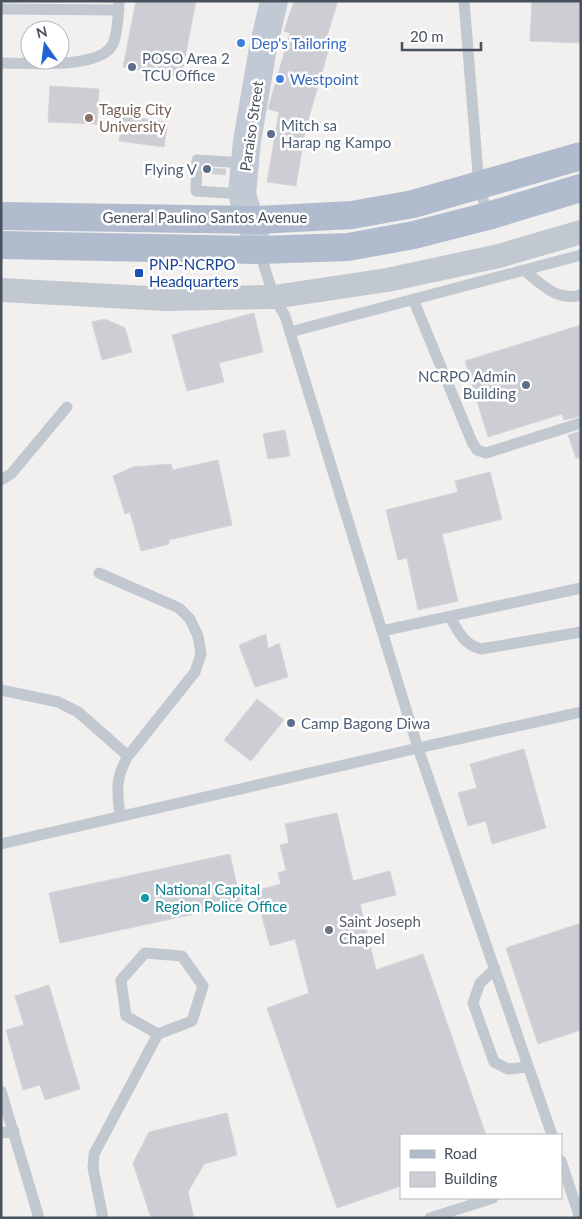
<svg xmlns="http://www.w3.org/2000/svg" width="582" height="1219" font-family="Lato,sans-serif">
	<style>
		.building { fill: #ccced4; stroke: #d4d5da }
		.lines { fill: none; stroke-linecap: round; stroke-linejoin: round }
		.lane { stroke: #c1c8d0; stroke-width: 11 }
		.street { stroke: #c1c8d0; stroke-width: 24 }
		.secondary { stroke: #c1c9d5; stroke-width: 28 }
		.primary { stroke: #b0bccd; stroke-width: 28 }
		.shop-dot { fill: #3f7fe0; stroke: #fff; stroke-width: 2 }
		.service-dot { fill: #5c6f8a; stroke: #fff; stroke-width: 2 }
		.education-dot { fill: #8d6e63; stroke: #fff; stroke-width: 2 }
		.transit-dot { fill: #1a4fb4; stroke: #fff; stroke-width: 2 }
		.culture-dot { fill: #0f9aa8; stroke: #fff; stroke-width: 2 }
		.worship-dot { fill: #6b7280; stroke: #fff; stroke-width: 2 }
		.labels { text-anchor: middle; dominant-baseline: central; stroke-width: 5; stroke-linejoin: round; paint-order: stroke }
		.shop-label { font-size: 15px; fill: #366cbe; stroke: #fff; text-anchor: start }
		.service-label { font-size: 15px; fill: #4e5e75; stroke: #fff; text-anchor: start }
		.education-label { font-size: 15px; fill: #785e54; stroke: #fff; text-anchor: start }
		.street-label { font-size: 15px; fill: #48515c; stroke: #fff }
		.transit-label { font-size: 15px; fill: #164399; stroke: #fff; text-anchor: start }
		.culture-label { font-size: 15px; fill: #0d838f; stroke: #fff; text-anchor: start }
		.worship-label { font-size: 15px; fill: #5b616d; stroke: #fff; text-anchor: start }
	</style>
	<rect width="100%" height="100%" fill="#f2efef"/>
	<path class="building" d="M 136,1 L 196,1 L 181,78 L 123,67 Z
		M 294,1 L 338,1 L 326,39 L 331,41 L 305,131 L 296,186 L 267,182 L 279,112 L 268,109 L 290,33 L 284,31 Z
		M 532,1 L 581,1 L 581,43 L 530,41 Z
		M 50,86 L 99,89 L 97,124 L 48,122 Z
		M 123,116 L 168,122 L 164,147 L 119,141 Z
		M 204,168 L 226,169 L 225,175 L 204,173 Z
		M 254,313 L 263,352 L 219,363 L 224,382 L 187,391 L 172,335 Z
		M 105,319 L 125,328 L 132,352 L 102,360 L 92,322 Z
		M 581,325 L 581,416 L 564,420 L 562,414 L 488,437 L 465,361 Z
		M 285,430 L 290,456 L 268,459 L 263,434 Z
		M 581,431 L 581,458 L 576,458 L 568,435 Z
		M 218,460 L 232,525 L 169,540 L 169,544 L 141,551 L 130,512 L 125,514 L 113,476 L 133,467 L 171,464 L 173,470 Z
		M 490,472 L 502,519 L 442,534 L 458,601 L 418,610 L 407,558 L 398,560 L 386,510 L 458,492 L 455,481 Z
		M 266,634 L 268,649 L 279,643 L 288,677 L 255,687 L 239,645 Z
		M 257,699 L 284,720 L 251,761 L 224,740 Z
		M 524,749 L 546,828 L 492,844 L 486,821 L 468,826 L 458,793 L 477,788 L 470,764 Z
		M 337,813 L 353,881 L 390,871 L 396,895 L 360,904 L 376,970 L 423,954 L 486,1135 L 401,1135 L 401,1186 L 337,1208 L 267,1008 L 309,993 L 295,939 L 270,946 L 255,891 L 281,884 L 278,873 L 286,870 L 280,845 L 289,843 L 285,824 Z
		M 230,854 L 241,904 L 60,943 L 49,893 Z
		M 581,923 L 581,1030 L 538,1044 L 506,948 Z
		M 49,985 L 80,1089 L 45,1100 L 40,1085 L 23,1090 L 6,1030 L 24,1025 L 15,996 Z
		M 227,1113 L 237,1155 L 204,1164 L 188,1192 L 194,1218 L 151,1218 L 133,1163 L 149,1132 Z"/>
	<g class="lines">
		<path class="lane" d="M 464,1 L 479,186 L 488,216
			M 1,9 L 119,10
			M 1,63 C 27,63 100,70 113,44 C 117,34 119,12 119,1
			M 242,194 L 196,191 L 197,160 L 245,163
			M 259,250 L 274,297 L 285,316 L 418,748 L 552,1135
			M 524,270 C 541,284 557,302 581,295
			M 413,299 L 472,442 L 477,450 L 486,453 L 581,423
			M 290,332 L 581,255
			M 1,480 L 11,474 L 67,407
			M 99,573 L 179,608 L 190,619 L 198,636 L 201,654 L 195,672 L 128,756 C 115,779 117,790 120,816
			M 450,617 C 459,632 463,644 481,649 L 581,632
			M 382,631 L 581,588
			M 1,690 L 58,702 L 78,712 L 128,756
			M 1,844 L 418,748 L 581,712
			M 495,969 L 480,983 L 473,1003 L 494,1062 L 508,1069 L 528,1067
			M 1,1091 L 39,1218
			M 1,1133 L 14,1131
			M 561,1161 L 580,1218
			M 103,1218 L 93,1168 L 94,1154 L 158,1034 L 192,1021 L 203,986 L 182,956 L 145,953 L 121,980 L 126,1016 L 158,1034
			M 430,1218 L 493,1198"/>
		<path class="street" d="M 1,290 L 166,299 L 274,297 L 387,280 L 499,256 L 581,232"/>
		<path class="secondary" d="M 259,250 L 242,194 L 247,141 L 263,48 L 274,1"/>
		<path class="primary" d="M 1,216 L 258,220 L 352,215 L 413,204 L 581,156
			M 1,245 L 259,250 L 348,247 L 414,235 L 488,216 L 581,188"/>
	</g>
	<g class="shop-dot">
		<circle cx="241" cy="43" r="5"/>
		<circle cx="280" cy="79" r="5"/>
	</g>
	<g class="service-dot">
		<circle cx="132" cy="67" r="5"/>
		<circle cx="271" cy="134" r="5"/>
		<circle cx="207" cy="169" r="5"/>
		<circle cx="526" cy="385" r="5"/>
		<circle cx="291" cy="723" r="5"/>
	</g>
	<circle class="education-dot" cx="89" cy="118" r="5"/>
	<rect class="transit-dot" x="134" y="268" width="10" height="10" rx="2.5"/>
	<circle class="culture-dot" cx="145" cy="898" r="5"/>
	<circle class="worship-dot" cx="329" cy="930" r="5"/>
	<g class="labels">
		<g class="shop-label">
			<text x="251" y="43">Dep's Tailoring</text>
			<text x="290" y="79">Westpoint</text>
		</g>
		<g class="service-label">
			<text x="142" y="58">POSO Area 2<tspan x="142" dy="17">TCU Office</tspan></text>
			<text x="281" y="125">Mitch sa<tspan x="281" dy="17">Harap ng Kampo</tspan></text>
			<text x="197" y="169" text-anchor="end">Flying V</text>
			<text x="516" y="376" text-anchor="end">NCRPO Admin<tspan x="516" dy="17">Building</tspan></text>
			<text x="301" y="723">Camp Bagong Diwa</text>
		</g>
		<g class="education-label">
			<text x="99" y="109">Taguig City<tspan x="99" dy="17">University</tspan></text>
		</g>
		<g class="street-label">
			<text transform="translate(251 126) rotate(-82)">Paraiso Street</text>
			<text x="205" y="217">General Paulino Santos Avenue</text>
		</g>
		<g class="transit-label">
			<text x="149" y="264">PNP-NCRPO<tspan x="149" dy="17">Headquarters</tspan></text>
		</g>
		<g class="culture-label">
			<text x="155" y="889">National Capital<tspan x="155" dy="17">Region Police Office</tspan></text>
		</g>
		<g class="worship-label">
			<text x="339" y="921">Saint Joseph<tspan x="339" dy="17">Chapel</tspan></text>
		</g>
	</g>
	<rect width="582" height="1219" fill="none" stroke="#48515c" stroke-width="5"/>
	<rect x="400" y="1134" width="162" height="65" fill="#ffffff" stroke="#b6b9be"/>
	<rect x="410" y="1150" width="25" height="8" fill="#b0bccd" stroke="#b6b9be"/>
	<text x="444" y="1159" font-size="15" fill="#48515c">Road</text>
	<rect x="410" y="1172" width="25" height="15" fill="#ccced4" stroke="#b6b9be"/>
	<text x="444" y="1184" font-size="15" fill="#48515c">Building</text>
	<g transform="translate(45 45) rotate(346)"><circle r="24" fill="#ffffff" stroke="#b6b9be"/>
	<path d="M0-4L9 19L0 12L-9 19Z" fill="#2263d8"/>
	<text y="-8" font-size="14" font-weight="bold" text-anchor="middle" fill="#48515c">N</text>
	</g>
	<path d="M402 42v8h79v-8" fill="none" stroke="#48515c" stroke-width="2.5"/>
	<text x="410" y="42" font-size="15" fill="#48515c" stroke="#ffffff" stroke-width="4" paint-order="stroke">20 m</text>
</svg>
